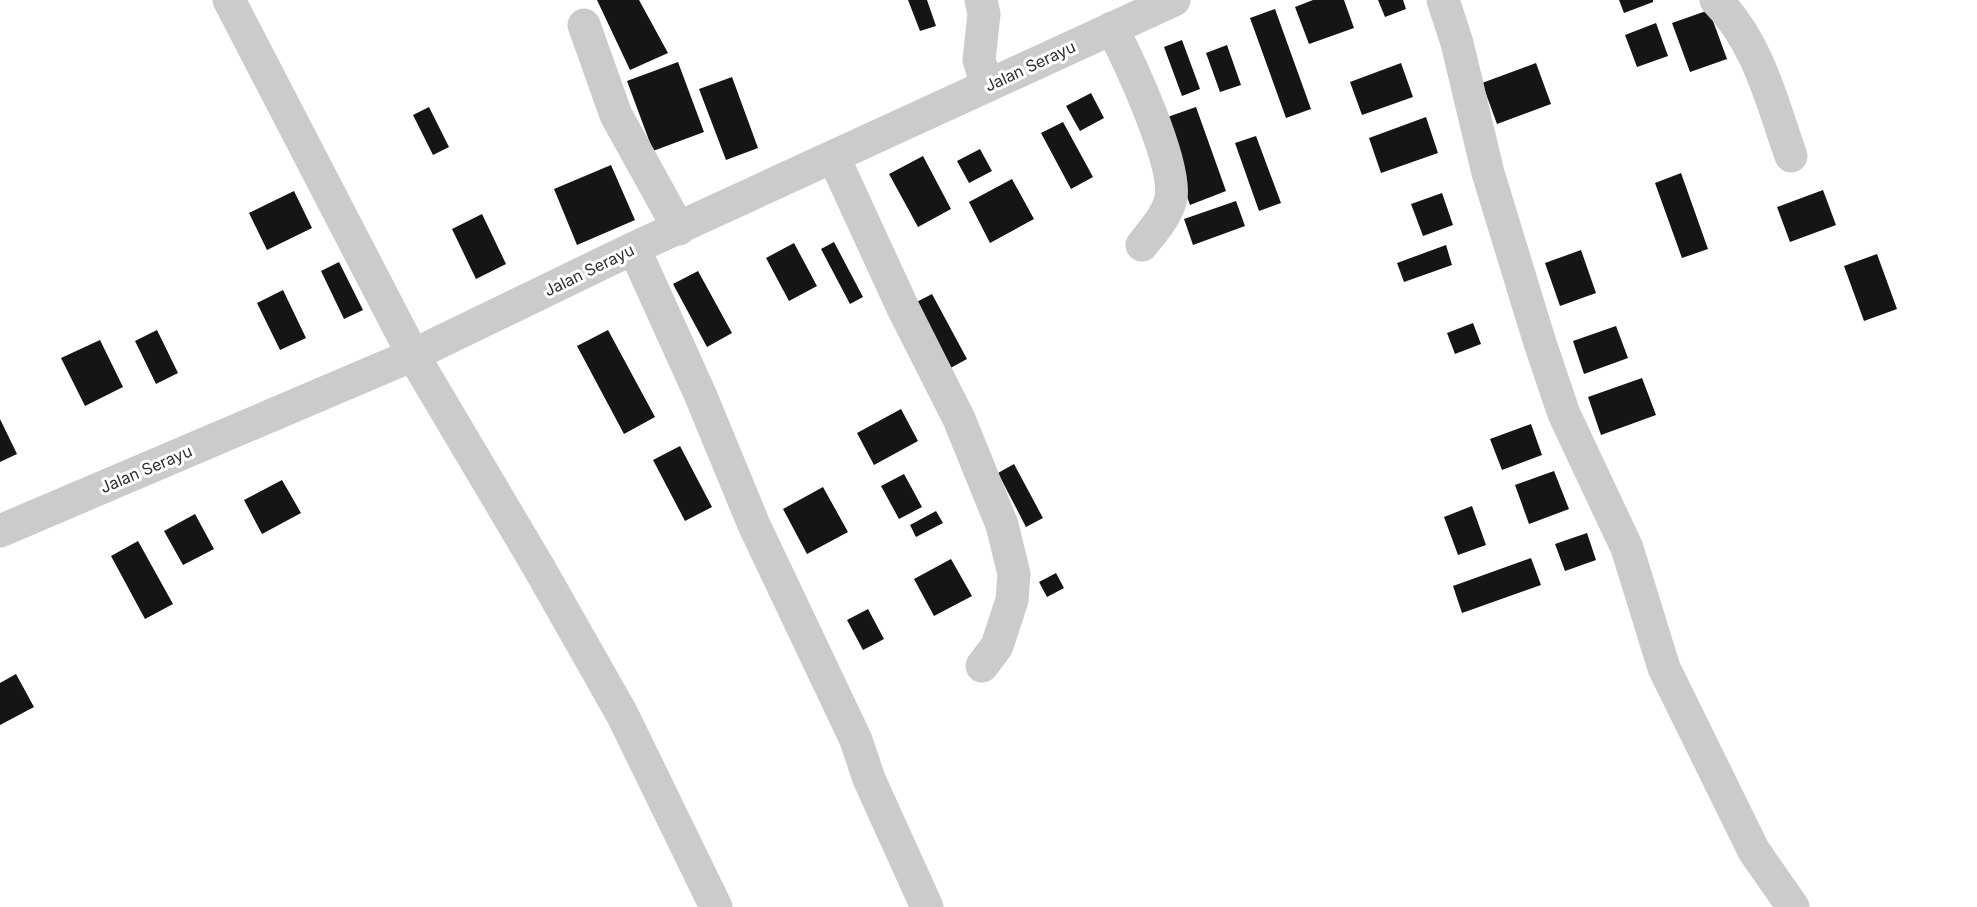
<svg xmlns="http://www.w3.org/2000/svg" width="1977" height="907" font-family="Inter,sans-serif">
	<style>
		.building { fill: #151515 }
		.lines { fill: none; stroke-linecap: round; stroke-linejoin: round }
		.minor { stroke: #cbcbcb; stroke-width: 33 }
		.labels { text-anchor: middle; dominant-baseline: central; stroke-width: 6; stroke-linejoin: round; paint-order: stroke }
		.street-label { font-size: 16px; fill: #2e2e2e; stroke: #fff }
	</style>
	<rect width="100%" height="100%" fill="#fff"/>
	<path class="building" d="M 597,0 L 639,0 L 668,53 L 630,70 Z
		M 908,0 L 927,0 L 936,26 L 920,31 Z
		M 1313,0 L 1344,0 L 1354,28 L 1309,44 L 1295,7 Z
		M 1378,0 L 1403,0 L 1406,9 L 1385,17 Z
		M 1619,0 L 1653,0 L 1653,2 L 1624,13 Z
		M 1275,9 L 1311,109 L 1286,118 L 1250,18 Z
		M 1709,10 L 1727,59 L 1690,72 L 1672,23 Z
		M 1656,23 L 1668,56 L 1637,67 L 1625,35 Z
		M 1182,40 L 1200,89 L 1182,96 L 1164,47 Z
		M 1227,45 L 1241,85 L 1220,92 L 1206,53 Z
		M 678,62 L 704,132 L 653,151 L 627,81 Z
		M 1401,63 L 1413,97 L 1362,115 L 1350,82 Z
		M 1536,63 L 1551,104 L 1497,124 L 1482,83 Z
		M 732,77 L 758,148 L 726,160 L 699,89 Z
		M 1091,93 L 1104,118 L 1080,131 L 1066,106 Z
		M 429,107 L 449,147 L 433,155 L 413,115 Z
		M 1196,107 L 1226,191 L 1190,205 L 1159,120 Z
		M 1426,117 L 1438,153 L 1381,173 L 1369,138 Z
		M 1063,122 L 1093,177 L 1071,189 L 1041,133 Z
		M 1256,136 L 1281,203 L 1259,211 L 1235,143 Z
		M 980,149 L 992,171 L 969,183 L 957,161 Z
		M 923,156 L 951,209 L 918,227 L 889,174 Z
		M 611,165 L 635,220 L 577,245 L 554,189 Z
		M 1681,173 L 1708,249 L 1682,258 L 1655,183 Z
		M 1012,179 L 1034,219 L 990,243 L 969,202 Z
		M 1823,190 L 1836,225 L 1790,242 L 1777,207 Z
		M 294,191 L 312,228 L 267,250 L 249,213 Z
		M 1442,193 L 1453,225 L 1423,236 L 1411,204 Z
		M 1236,201 L 1245,226 L 1193,245 L 1184,219 Z
		M 482,214 L 506,264 L 476,279 L 452,229 Z
		M 834,242 L 863,297 L 850,304 L 821,249 Z
		M 794,243 L 817,286 L 789,301 L 766,258 Z
		M 1446,245 L 1452,265 L 1404,282 L 1397,263 Z
		M 1581,250 L 1596,293 L 1560,306 L 1545,263 Z
		M 1877,254 L 1897,309 L 1864,321 L 1844,266 Z
		M 339,262 L 363,310 L 344,319 L 321,271 Z
		M 698,271 L 732,333 L 707,347 L 673,284 Z
		M 283,290 L 306,338 L 280,350 L 257,303 Z
		M 932,294 L 967,359 L 945,371 L 909,306 Z
		M 1473,323 L 1481,344 L 1455,354 L 1447,333 Z
		M 1616,326 L 1628,358 L 1584,374 L 1573,341 Z
		M 157,330 L 178,373 L 156,384 L 135,341 Z
		M 608,330 L 655,417 L 624,434 L 577,346 Z
		M 100,340 L 123,387 L 85,406 L 61,358 Z
		M 1642,378 L 1656,415 L 1601,435 L 1588,397 Z
		M 901,409 L 918,441 L 874,465 L 857,433 Z
		M 0,419 L 17,454 L 0,462 Z
		M 1531,424 L 1542,455 L 1502,470 L 1490,439 Z
		M 680,446 L 712,507 L 685,521 L 653,460 Z
		M 1014,464 L 1043,518 L 1026,527 L 998,473 Z
		M 1554,471 L 1569,509 L 1529,524 L 1515,485 Z
		M 904,474 L 922,507 L 899,519 L 881,486 Z
		M 282,480 L 301,513 L 262,534 L 244,500 Z
		M 823,487 L 848,532 L 807,554 L 783,509 Z
		M 1472,506 L 1486,545 L 1458,555 L 1444,517 Z
		M 936,511 L 943,523 L 916,537 L 910,525 Z
		M 195,514 L 214,549 L 183,565 L 164,531 Z
		M 1587,533 L 1596,560 L 1565,571 L 1555,544 Z
		M 138,541 L 173,604 L 145,619 L 111,556 Z
		M 1531,558 L 1541,585 L 1462,613 L 1453,586 Z
		M 951,559 L 972,596 L 934,616 L 914,579 Z
		M 1056,573 L 1064,588 L 1047,597 L 1039,582 Z
		M 868,609 L 884,639 L 863,650 L 847,620 Z
		M 16,674 L 34,707 L 0,725 L 0,683 Z"/>
	<g class="lines">
		<path class="minor" d="M 229,0 L 413,355 L 538,566 L 622,714 L 716,907
			M 981,0 L 984,14 L 979,60 L 987,86
			M 1443,0 L 1457,43 L 1488,173 L 1540,343 L 1564,414 L 1627,548 L 1664,668 L 1754,851 L 1793,907
			M 1716,0 C 1758,42 1772,102 1791,156
			M 584,25 L 616,115 L 679,229
			M 1112,28 C 1129,61 1177,163 1171,198 C 1167,216 1153,231 1142,245
			M 834,158 L 903,308 L 959,419 L 1002,525 L 1014,574 L 1012,600 L 997,646 L 982,666
			M 634,248 L 700,394 L 754,525 L 856,740 L 869,779 L 927,907
			M 0,531 L 413,355 L 634,248 L 1174,0"/>
	</g>
	<g class="labels">
		<g class="street-label">
			<text transform="translate(1030 66) rotate(-25)">Jalan Serayu</text>
			<text transform="translate(589 270) rotate(-26)">Jalan Serayu</text>
			<text transform="translate(146 469) rotate(-23)">Jalan Serayu</text>
		</g>
	</g>
</svg>
